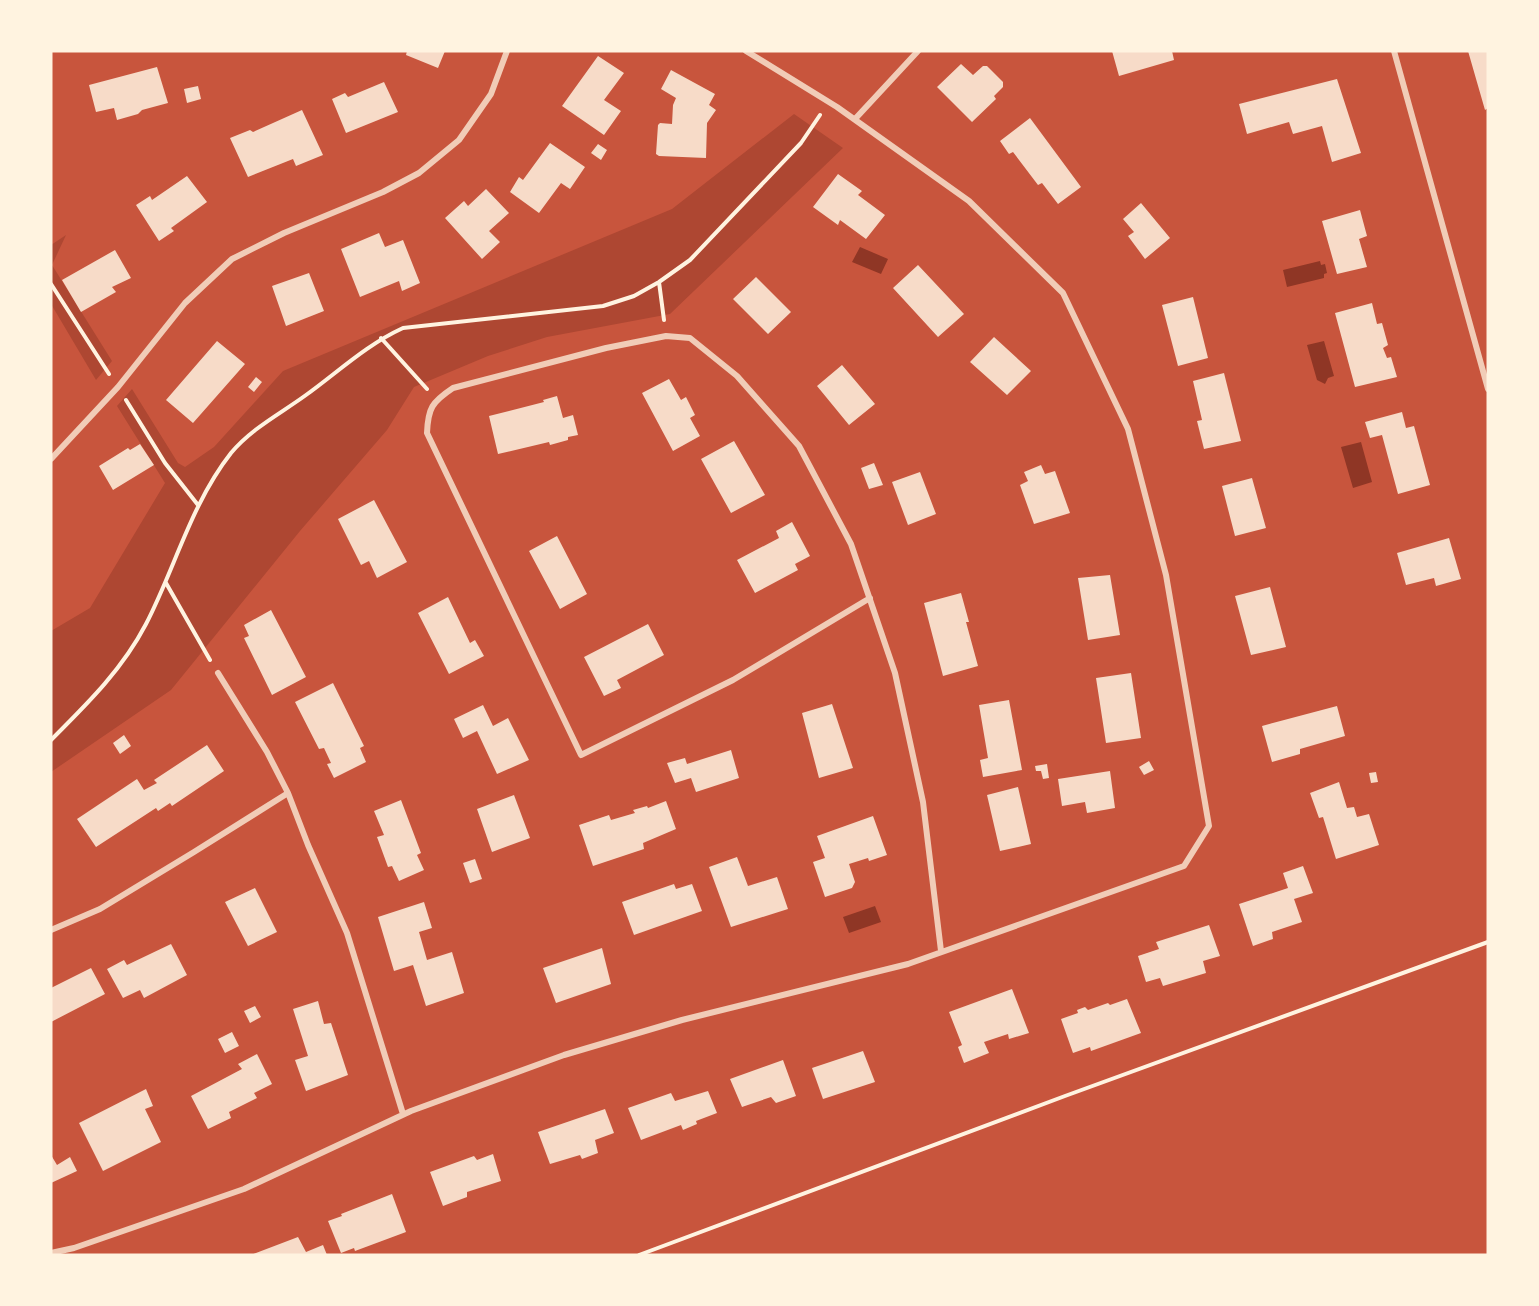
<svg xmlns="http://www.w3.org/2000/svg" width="1539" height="1306" font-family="'Nunito Sans',sans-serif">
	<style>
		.green { fill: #ae4732 }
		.water { fill: #8f3625 }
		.building { fill: #f7dbc8 }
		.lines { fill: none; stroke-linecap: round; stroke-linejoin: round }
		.path { stroke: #fff3e0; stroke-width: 4 }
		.minor { stroke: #f1ccb7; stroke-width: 6 }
	</style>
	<rect width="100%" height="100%" fill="#c8553d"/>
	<path class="green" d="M 794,114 L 843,148 L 670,314 L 547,337 L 488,356 L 414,387 L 387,430 L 300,531 L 171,690 L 51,772 L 51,631 L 90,608 L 165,483 L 117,406 L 132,389 L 178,463 L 185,467 L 214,447 L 283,371 L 672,209 Z
		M 66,235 L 52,265 L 112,361 L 96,380 L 51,304 L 51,245 Z"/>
	<path class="water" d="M 860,247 L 888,259 L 881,274 L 852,262 Z
		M 1320,261 L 1321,265 L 1325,264 L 1327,273 L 1324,274 L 1324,278 L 1287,287 L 1283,270 Z
		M 1324,341 L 1334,376 L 1328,378 L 1325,384 L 1317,380 L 1307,345 Z
		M 1361,442 L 1372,482 L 1353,488 L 1341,447 Z
		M 875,906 L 881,922 L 849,933 L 843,917 Z"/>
	<path class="building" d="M 407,51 L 445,51 L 438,68 L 406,55 Z
		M 1112,51 L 1172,51 L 1174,60 L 1119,76 Z
		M 1468,51 L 1488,51 L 1488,108 L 1485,110 Z
		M 598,56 L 624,73 L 604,100 L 621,111 L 604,135 L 562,106 Z
		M 961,64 L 973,75 L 983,66 L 987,66 L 1003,82 L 1003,87 L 994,96 L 996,99 L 972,122 L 937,87 Z
		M 157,67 L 168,103 L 142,110 L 138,114 L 117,120 L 114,108 L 96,112 L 89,85 Z
		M 671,70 L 715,94 L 709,105 L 716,110 L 707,123 L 706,158 L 659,156 L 656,154 L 658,125 L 660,123 L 672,124 L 673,105 L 676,98 L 661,89 Z
		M 1337,79 L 1361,153 L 1332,162 L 1322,126 L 1293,134 L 1289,122 L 1247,134 L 1239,104 Z
		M 384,82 L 398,112 L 346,133 L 332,99 L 345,93 L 348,97 Z
		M 198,86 L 201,99 L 187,103 L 184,89 Z
		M 302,110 L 323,155 L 296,166 L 293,159 L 248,177 L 230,138 L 250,130 L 253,132 Z
		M 1030,118 L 1081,187 L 1058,204 L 1042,183 L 1038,185 L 1013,152 L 1009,154 L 1000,141 Z
		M 550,143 L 585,167 L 570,189 L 561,183 L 539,213 L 510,192 L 519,177 L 523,180 Z
		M 598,144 L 607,150 L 601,160 L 591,153 Z
		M 838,174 L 862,191 L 858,195 L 885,215 L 866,239 L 840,220 L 838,225 L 813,207 Z
		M 187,176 L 207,202 L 171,228 L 174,231 L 159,241 L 136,205 L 150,196 L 152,200 Z
		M 486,189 L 509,213 L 489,231 L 500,242 L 482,259 L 445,218 L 464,201 L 468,206 Z
		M 1141,203 L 1170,238 L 1145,259 L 1128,236 L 1134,232 L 1123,219 Z
		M 1360,210 L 1367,236 L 1359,239 L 1367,267 L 1337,274 L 1322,221 Z
		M 379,233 L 385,247 L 403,240 L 420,283 L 402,291 L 399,281 L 360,297 L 341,249 Z
		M 115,250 L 131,278 L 112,287 L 116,292 L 81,312 L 62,280 Z
		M 918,265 L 964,314 L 938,337 L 893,288 Z
		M 309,273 L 324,311 L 286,326 L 272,286 Z
		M 756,277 L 791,312 L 768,334 L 733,299 Z
		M 1193,297 L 1208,358 L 1178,366 L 1162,305 Z
		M 1372,303 L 1377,324 L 1382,323 L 1388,345 L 1383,348 L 1387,358 L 1391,357 L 1397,377 L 1355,387 L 1335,313 Z
		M 994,337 L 1031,371 L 1007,395 L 970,362 Z
		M 217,341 L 245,364 L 193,423 L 166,400 Z
		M 842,365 L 875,404 L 849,425 L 817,386 Z
		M 1224,373 L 1241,441 L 1204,449 L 1197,421 L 1202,420 L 1193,381 Z
		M 256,377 L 262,382 L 254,392 L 248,387 Z
		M 669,379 L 681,400 L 686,397 L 695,415 L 690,418 L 700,436 L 673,451 L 642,393 Z
		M 557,396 L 563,418 L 573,415 L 578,435 L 568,437 L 568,440 L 550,445 L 549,442 L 498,454 L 489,416 L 544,402 L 543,400 Z
		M 1402,412 L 1406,428 L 1414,426 L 1430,485 L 1398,494 L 1382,435 L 1370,438 L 1365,422 Z
		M 734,441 L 765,495 L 731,513 L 701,459 Z
		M 140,444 L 154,465 L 113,490 L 99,466 L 128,448 L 130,450 Z
		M 874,463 L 883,485 L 869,489 L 861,468 Z
		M 1041,465 L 1045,474 L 1055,471 L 1070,513 L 1034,524 L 1020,485 L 1028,481 L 1024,472 Z
		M 920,472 L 936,514 L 908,525 L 892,482 Z
		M 1252,478 L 1266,528 L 1235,536 L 1222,486 Z
		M 374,500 L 407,562 L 377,578 L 369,561 L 361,565 L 338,519 Z
		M 792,522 L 810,556 L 795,564 L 798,570 L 755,593 L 737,560 L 779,538 L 776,531 Z
		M 557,536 L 587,594 L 560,609 L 529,551 Z
		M 1449,538 L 1461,579 L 1436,586 L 1434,578 L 1406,585 L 1397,553 Z
		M 1110,575 L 1120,635 L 1088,640 L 1078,578 Z
		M 1270,587 L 1286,647 L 1251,655 L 1235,596 Z
		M 961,593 L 969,622 L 966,622 L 978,666 L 943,676 L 924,603 Z
		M 448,597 L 470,643 L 475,640 L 484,656 L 449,674 L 418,613 Z
		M 271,610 L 306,677 L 272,695 L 244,638 L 249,636 L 244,625 Z
		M 648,624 L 664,655 L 617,680 L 621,688 L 604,696 L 584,657 Z
		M 1131,673 L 1141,738 L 1106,743 L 1096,678 Z
		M 333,683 L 364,746 L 360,748 L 366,762 L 334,778 L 327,764 L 331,763 L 324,748 L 319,749 L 295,702 Z
		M 1009,700 L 1022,770 L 983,777 L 980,760 L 988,758 L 979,705 Z
		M 832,704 L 853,768 L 819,778 L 802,713 Z
		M 483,705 L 493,726 L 508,718 L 529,760 L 497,774 L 477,731 L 463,738 L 454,719 Z
		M 1337,706 L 1345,736 L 1300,749 L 1300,754 L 1272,762 L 1262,726 Z
		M 124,735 L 131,746 L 120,754 L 113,743 Z
		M 207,745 L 224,771 L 172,806 L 170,803 L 158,811 L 156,808 L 96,847 L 77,819 L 137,779 L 144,790 L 157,783 L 154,780 Z
		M 731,750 L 739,778 L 696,792 L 691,778 L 675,783 L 667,763 L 685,758 L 687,764 Z
		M 1149,761 L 1154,770 L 1144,775 L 1139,767 Z
		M 1047,764 L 1049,778 L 1043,779 L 1041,771 L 1036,771 L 1035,766 Z
		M 1110,771 L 1115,808 L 1087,813 L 1085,802 L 1062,806 L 1058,779 Z
		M 1376,772 L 1378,782 L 1371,783 L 1369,773 Z
		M 1339,782 L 1347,808 L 1354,807 L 1357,817 L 1369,814 L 1379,845 L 1336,859 L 1323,817 L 1319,818 L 1310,793 Z
		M 1018,787 L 1031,844 L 1000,851 L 987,795 Z
		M 514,795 L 530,838 L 492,852 L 477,809 Z
		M 401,800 L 421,853 L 417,855 L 424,870 L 399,881 L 392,866 L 388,867 L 377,837 L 384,835 L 374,811 Z
		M 666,801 L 676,829 L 643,843 L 644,849 L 593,866 L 579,825 L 609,815 L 611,820 L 635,813 L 633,810 L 647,806 L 648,808 Z
		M 873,816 L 887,855 L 869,861 L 868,858 L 849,864 L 855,882 L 852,888 L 825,897 L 813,862 L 825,858 L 817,836 Z
		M 737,857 L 748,886 L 777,877 L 788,909 L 731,927 L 709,867 Z
		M 475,859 L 482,879 L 470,883 L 463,863 Z
		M 1303,866 L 1313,893 L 1294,899 L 1302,922 L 1272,932 L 1273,939 L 1253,946 L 1239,904 L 1288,888 L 1283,873 Z
		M 674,884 L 676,889 L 692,884 L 702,911 L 634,935 L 622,902 Z
		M 255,888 L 277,932 L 248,946 L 225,902 Z
		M 424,902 L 432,928 L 419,932 L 427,960 L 452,952 L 464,993 L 426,1006 L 413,965 L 394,971 L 378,917 Z
		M 1209,925 L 1220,956 L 1203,961 L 1206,973 L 1163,986 L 1160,978 L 1146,982 L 1138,956 L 1159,949 L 1156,942 Z
		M 171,944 L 187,975 L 144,998 L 140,990 L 123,998 L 107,969 L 124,960 L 127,965 Z
		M 602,948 L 611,984 L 556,1003 L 543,968 Z
		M 91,968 L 105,994 L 51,1022 L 51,988 Z
		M 1012,989 L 1029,1033 L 1009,1039 L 1008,1034 L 984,1042 L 989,1053 L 964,1063 L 958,1047 L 962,1045 L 949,1012 Z
		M 1127,999 L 1141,1033 L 1091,1051 L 1090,1047 L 1073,1053 L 1061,1019 L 1078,1013 L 1077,1010 L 1085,1007 L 1088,1010 L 1108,1003 L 1110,1005 Z
		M 318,1001 L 324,1024 L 331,1023 L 348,1075 L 306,1091 L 295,1060 L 308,1056 L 293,1009 Z
		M 255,1006 L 261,1017 L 250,1023 L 244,1011 Z
		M 232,1032 L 239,1046 L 225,1053 L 218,1039 Z
		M 863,1051 L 875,1082 L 823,1099 L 812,1068 Z
		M 257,1054 L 272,1084 L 254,1093 L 257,1098 L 229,1112 L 231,1118 L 208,1129 L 191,1096 L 242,1069 L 238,1064 Z
		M 783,1060 L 796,1096 L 776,1103 L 771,1097 L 742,1107 L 730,1079 Z
		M 146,1089 L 153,1106 L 145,1109 L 161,1142 L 103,1171 L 79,1123 Z
		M 708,1091 L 717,1113 L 696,1121 L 697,1124 L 683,1130 L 681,1125 L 641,1140 L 628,1108 L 671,1093 L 675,1101 Z
		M 605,1109 L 614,1133 L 595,1140 L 598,1153 L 582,1159 L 580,1155 L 550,1164 L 538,1132 Z
		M 493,1154 L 501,1181 L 467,1192 L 467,1197 L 443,1206 L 430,1172 L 474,1156 L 477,1160 Z
		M 51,1155 L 57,1165 L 70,1157 L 77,1171 L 51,1183 Z
		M 392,1194 L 406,1232 L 355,1251 L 354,1248 L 341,1253 L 328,1221 L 342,1216 L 341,1214 Z
		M 298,1237 L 306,1252 L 323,1245 L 327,1255 L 251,1255 Z"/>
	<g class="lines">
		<path class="path" d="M 659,282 L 664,320
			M 51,284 L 109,374
			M 381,338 L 427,389
			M 126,400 L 165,463 L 198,505
			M 166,583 L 210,660
			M 51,740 C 87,704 122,670 146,624 C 175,568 191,504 231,453 C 252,428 280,414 306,395 C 338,372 366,345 403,328 L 603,306 L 634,296 L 659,282 L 690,260 L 801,143 L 820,115
			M 639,1255 L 1065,1096 L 1488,942"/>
		<path class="minor" d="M 1394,51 L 1488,389
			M 855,119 L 918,51
			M 51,459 L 118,387 L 185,303 L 232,259 L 284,233 L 383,192 L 419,173 L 459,140 L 491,94 L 507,51
			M 870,598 L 733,680 L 581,755 L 427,433 C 428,408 432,402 453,388 L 606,348 L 666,336 L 690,338 L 737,376 L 799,446 L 851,544 L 895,673 L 923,802 L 941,951
			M 218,673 L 267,752 L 288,793 L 308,845 L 347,933 L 403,1114
			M 51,930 L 100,909 L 194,852 L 288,793
			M 51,1253 L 74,1248 L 244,1189 L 411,1111 L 564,1055 L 682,1020 L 908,964 L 1184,866 L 1209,826 L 1166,575 L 1128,429 L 1063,293 L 969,201 L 837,107 L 746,51"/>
	</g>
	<rect width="1539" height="1306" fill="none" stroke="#fff3e0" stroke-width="105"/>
</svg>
